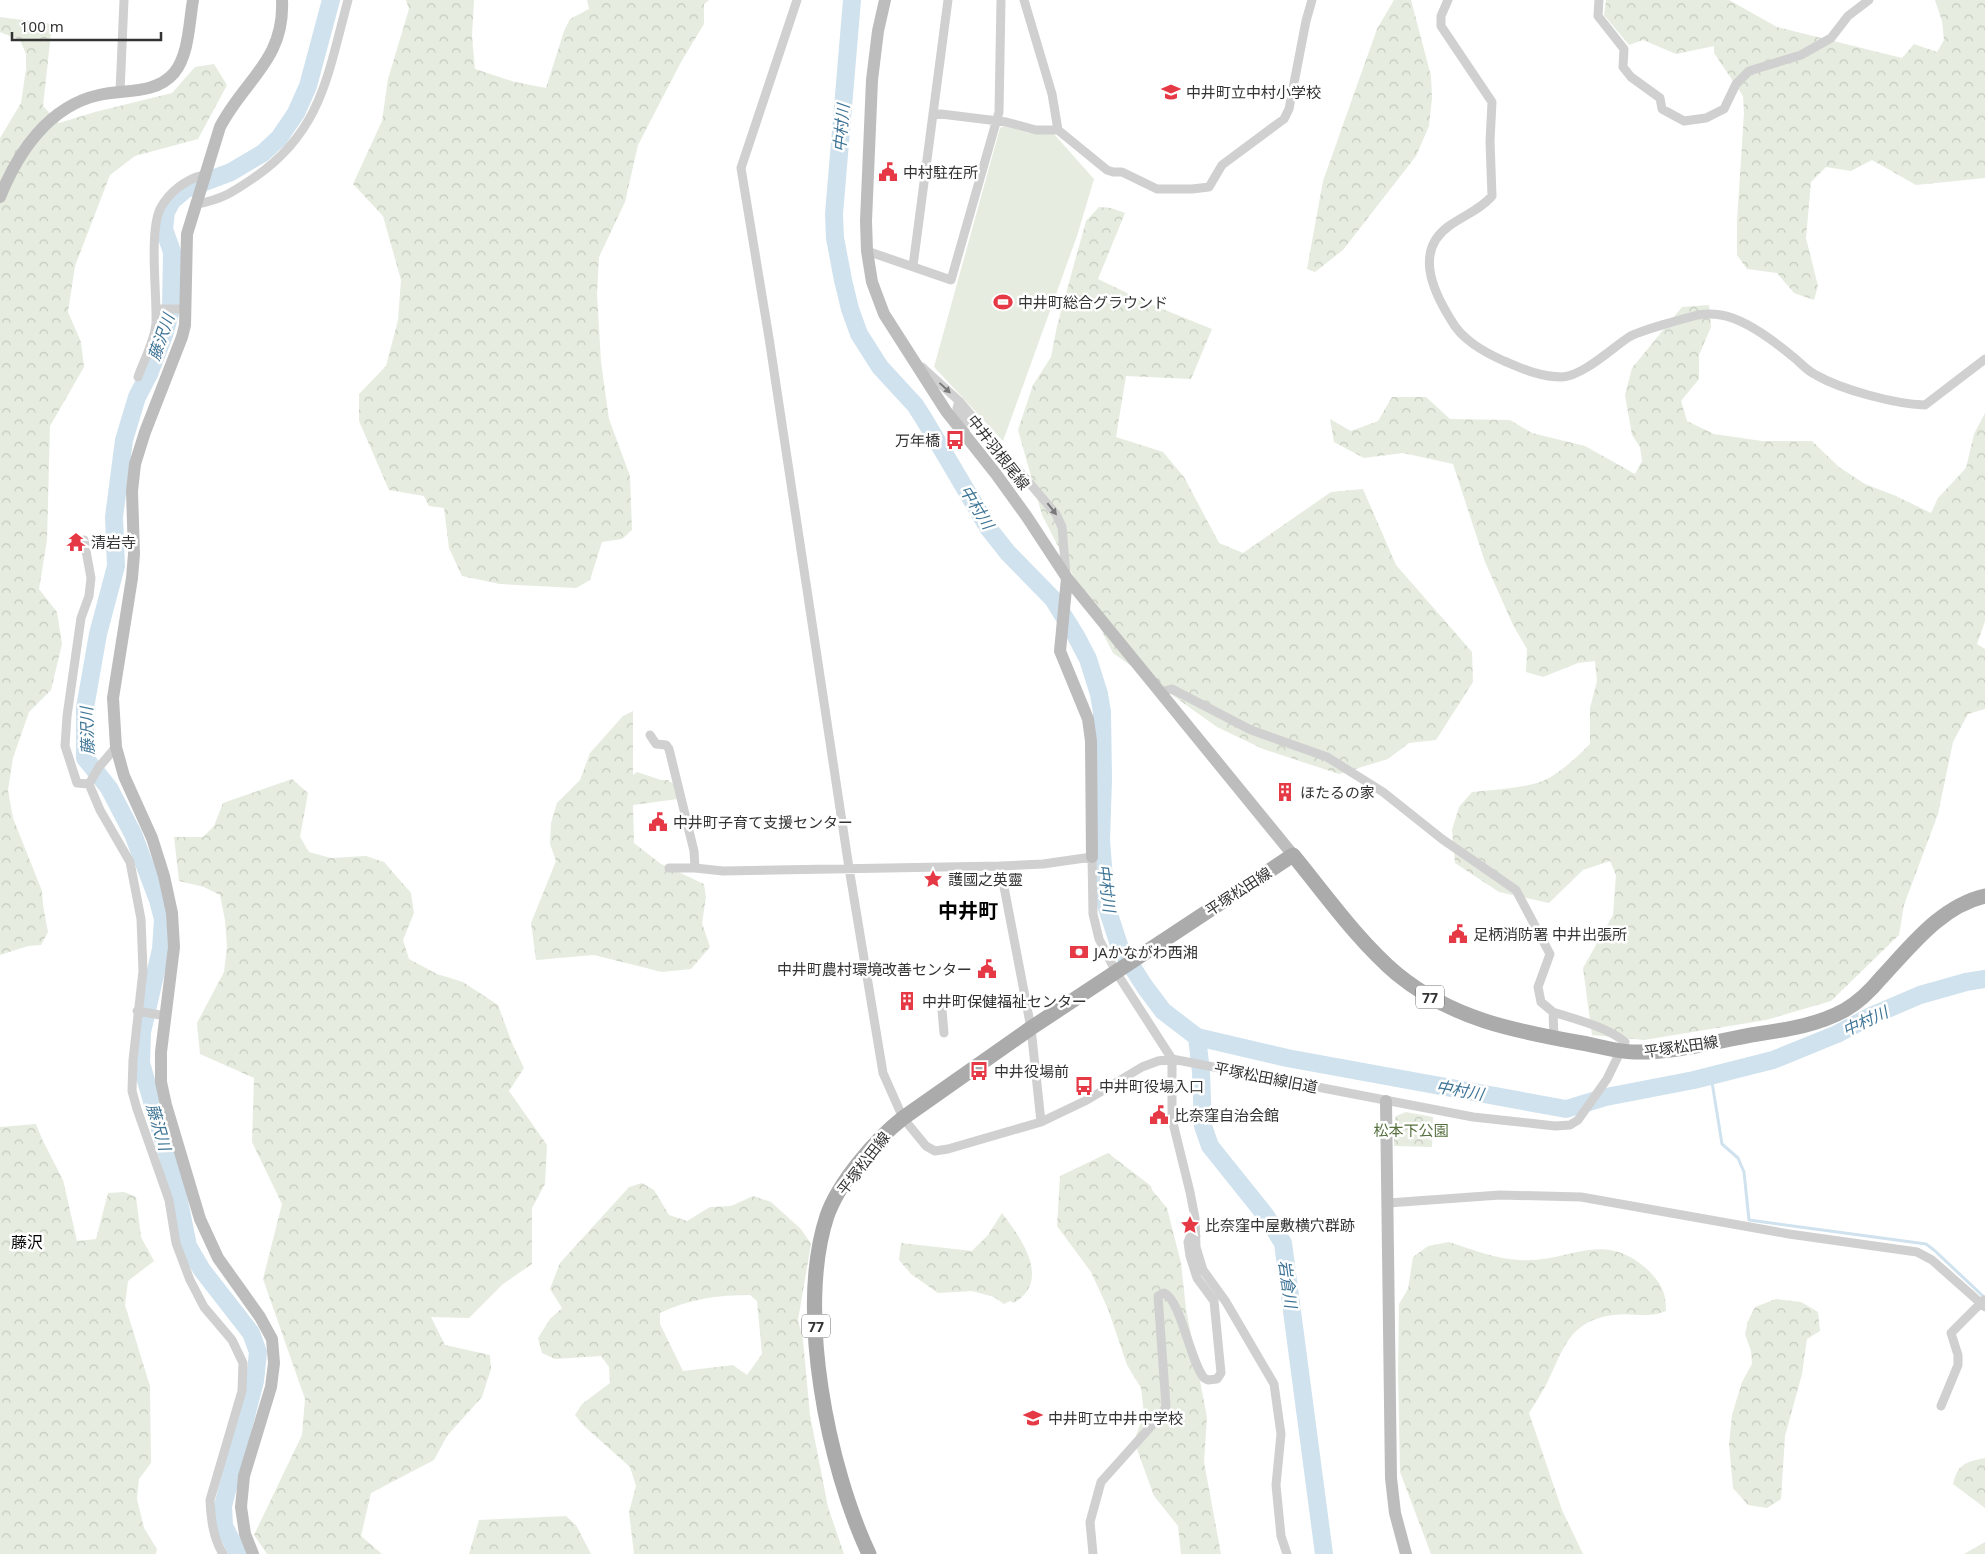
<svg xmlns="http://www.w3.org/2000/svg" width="1985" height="1554" font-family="'Noto Sans','Noto Sans JP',sans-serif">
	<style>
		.forest { fill: url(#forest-crowns); fill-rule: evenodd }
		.pitch { fill: #e6ecdf }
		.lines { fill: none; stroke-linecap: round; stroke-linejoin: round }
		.stream { stroke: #cfe2ee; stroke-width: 3 }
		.river { stroke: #cfe2ee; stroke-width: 18 }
		.street { stroke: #d0d0d0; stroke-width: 9 }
		.secondary { stroke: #bdbdbd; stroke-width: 12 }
		.primary { stroke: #ababab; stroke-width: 15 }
		.oneway { fill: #7a7a7a }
		.labels { text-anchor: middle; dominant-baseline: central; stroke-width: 5; stroke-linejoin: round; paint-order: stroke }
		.shield { fill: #fff; stroke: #707070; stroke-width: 1 }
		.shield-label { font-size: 14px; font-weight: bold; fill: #333 }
		.poi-label { font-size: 15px; fill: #333; stroke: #fff; text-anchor: start }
		.street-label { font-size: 15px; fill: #333; stroke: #fff }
		.park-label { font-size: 15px; fill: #56703f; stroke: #fff }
		.water-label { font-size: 16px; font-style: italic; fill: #3f7597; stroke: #fff }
		.neighbourhood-label { font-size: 16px; fill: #000; stroke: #fff }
		.district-label { font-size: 20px; font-weight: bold; fill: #000; stroke: #fff }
	</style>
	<defs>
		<pattern id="forest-crowns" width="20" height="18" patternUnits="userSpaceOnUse" patternTransform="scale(1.25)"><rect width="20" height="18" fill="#e6ecdf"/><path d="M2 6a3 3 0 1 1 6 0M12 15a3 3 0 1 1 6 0" fill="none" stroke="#c6cbc0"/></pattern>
	</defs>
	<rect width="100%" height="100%" fill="#fff"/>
	<path class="forest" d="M 406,0 L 474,0 L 472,36 L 475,69 L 515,82 L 546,88 L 564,31 L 570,19 L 589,9 L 587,0 L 709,0 L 704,4 L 704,24 L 681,62 L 638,145 L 625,202 L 599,257 L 597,294 L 601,362 L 609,419 L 630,476 L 632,530 L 622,539 L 602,542 L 590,580 L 576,588 L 500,584 L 462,576 L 449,548 L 444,508 L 429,506 L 424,496 L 389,490 L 359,421 L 359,394 L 386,366 L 398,320 L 401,280 L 383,216 L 353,184 L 382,121 L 388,79 L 409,9 Z
		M 1394,0 L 1411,0 L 1431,76 L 1432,98 L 1429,126 L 1416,156 L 1343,250 L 1315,272 L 1307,269 L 1323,181 L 1377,29 Z
		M 1606,0 L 1729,0 L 1777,27 L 1902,58 L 1914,44 L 1937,52 L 1944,40 L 1942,21 L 1935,0 L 1985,0 L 1985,178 L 1916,185 L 1872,160 L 1851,171 L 1826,167 L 1811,182 L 1806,238 L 1818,286 L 1814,300 L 1794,293 L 1777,273 L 1747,269 L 1737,255 L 1737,221 L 1744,113 L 1743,96 L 1714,53 L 1714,46 L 1676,54 L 1643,40 L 1629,45 L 1604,15 Z
		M 0,17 L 52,24 L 43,106 L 59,123 L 95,112 L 172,93 L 195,67 L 214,64 L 227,85 L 198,139 L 135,156 L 110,175 L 75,266 L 68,312 L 81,342 L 84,367 L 50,426 L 47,540 L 39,589 L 57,612 L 62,644 L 51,690 L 29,712 L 13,758 L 8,790 L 13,818 L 42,891 L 43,905 L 48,932 L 41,945 L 28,946 L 0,955 L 0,138 L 21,103 L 26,69 L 26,54 L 20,40 L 0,32 Z
		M 1099,207 L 1111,208 L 1125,213 L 1098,279 L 1150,304 L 1212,329 L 1191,379 L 1126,376 L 1116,437 L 1163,452 L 1184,477 L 1219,543 L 1243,553 L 1331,492 L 1363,489 L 1396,565 L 1472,652 L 1473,682 L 1436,740 L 1409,743 L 1388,759 L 1339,774 L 1263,749 L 1217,727 L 1113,653 L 1042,515 L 1018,430 L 1033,385 L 1051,357 L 1057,326 L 1086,221 Z
		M 1709,305 L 1711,327 L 1699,355 L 1699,379 L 1681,401 L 1687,421 L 1714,434 L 1762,441 L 1812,441 L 1839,467 L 1865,484 L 1896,496 L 1931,513 L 1938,498 L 1966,468 L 1974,434 L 1985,413 L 1985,621 L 1977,644 L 1985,649 L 1985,709 L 1968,714 L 1953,742 L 1938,814 L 1904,905 L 1899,935 L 1831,1001 L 1766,1020 L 1644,1040 L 1592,1035 L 1583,968 L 1613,915 L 1616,875 L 1610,861 L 1583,870 L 1549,903 L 1499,892 L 1455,863 L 1452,830 L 1459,807 L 1472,792 C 1493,790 1524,788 1543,781 C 1559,774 1577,757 1590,744 L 1590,708 L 1597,681 L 1595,661 L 1578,663 L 1543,677 L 1526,672 L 1527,649 L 1513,625 L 1485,562 L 1453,464 L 1403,453 L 1364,458 L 1334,442 L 1330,419 L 1351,431 L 1378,421 L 1392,397 L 1426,397 L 1450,419 L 1510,420 L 1532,433 L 1585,446 L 1635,474 L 1642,461 L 1640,447 L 1632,435 L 1625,395 L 1632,368 L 1682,307 Z
		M 633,711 L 633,775 L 637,772 L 661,780 L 668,780 L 673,784 L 678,799 L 633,805 L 634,843 L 661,864 L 704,884 L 706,897 L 702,923 L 710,947 L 691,969 L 662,972 L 594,955 L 536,960 L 531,923 L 556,861 L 550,844 L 551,823 L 557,803 L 580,780 L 590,753 L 623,716 Z
		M 292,779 L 308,793 L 300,837 L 309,852 L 331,858 L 366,856 L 384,862 L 411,893 L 414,913 L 403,940 L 409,959 L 437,974 L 463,982 L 498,1005 L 512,1043 L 524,1068 L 509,1091 L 547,1145 L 545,1184 L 532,1208 L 532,1264 L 503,1284 L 469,1318 L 431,1317 L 445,1345 L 490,1355 L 491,1369 L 482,1397 L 447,1436 L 434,1460 L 371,1493 L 361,1536 L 382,1554 L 267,1554 L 254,1535 L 302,1435 L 305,1399 L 263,1279 L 282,1204 L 252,1142 L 254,1078 L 200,1054 L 197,1023 L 224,972 L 227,946 L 225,920 L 220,895 L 204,887 L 179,881 L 174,837 L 203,837 L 214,826 L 223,803 Z
		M 1406,1112 L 1433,1117 L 1432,1147 L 1394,1146 L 1394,1122 L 1396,1116 Z
		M 36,1124 L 42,1139 L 63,1180 L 77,1241 L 96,1239 L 108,1193 L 124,1192 L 136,1197 L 141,1237 L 154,1261 L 128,1281 L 125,1305 L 150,1386 L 151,1463 L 139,1479 L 137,1499 L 144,1528 L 157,1549 L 156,1554 L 0,1554 L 0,1127 Z
		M 1108,1153 L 1151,1186 L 1152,1190 L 1167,1208 L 1181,1263 L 1186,1309 L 1207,1417 L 1204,1462 L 1221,1554 L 1181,1554 L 1178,1526 L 1154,1496 L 1134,1441 L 1144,1414 L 1141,1388 L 1127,1365 L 1108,1309 L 1091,1272 L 1057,1226 L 1060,1176 Z
		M 642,1183 L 654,1190 L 669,1215 L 687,1221 L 710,1207 L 731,1206 L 753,1196 L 771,1202 L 801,1229 L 811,1244 L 798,1320 L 803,1340 L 810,1415 L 828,1507 L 844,1554 L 634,1554 L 629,1512 L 636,1486 L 630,1467 L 584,1426 L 575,1415 L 582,1404 L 610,1383 L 609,1367 L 601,1356 L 555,1359 L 542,1353 L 538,1338 L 550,1319 L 562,1308 L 550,1289 L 560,1263 L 629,1187 ZM 750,1295 L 757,1301 L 762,1354 L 747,1375 L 733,1365 L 683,1371 L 660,1324 L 660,1313 C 689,1299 718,1295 750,1295 Z
		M 1002,1213 C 1021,1238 1052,1280 1014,1303 L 1010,1301 L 1004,1304 L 994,1297 L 972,1291 L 938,1293 L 911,1274 L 899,1260 L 901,1243 L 972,1251 L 988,1235 Z
		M 1449,1242 C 1471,1249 1496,1259 1519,1260 C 1569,1264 1602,1227 1649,1271 C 1662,1285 1666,1292 1666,1311 C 1649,1319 1631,1312 1613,1315 C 1569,1321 1564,1348 1547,1383 C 1542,1393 1535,1403 1529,1413 L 1562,1510 L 1583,1554 L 1431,1554 L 1400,1472 L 1398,1372 L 1399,1304 L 1408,1289 L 1413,1257 L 1428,1246 Z
		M 1776,1299 L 1801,1302 L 1818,1312 L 1820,1331 L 1807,1339 L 1802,1374 L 1785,1436 L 1781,1499 L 1767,1508 L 1748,1505 L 1733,1488 L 1729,1444 L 1732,1415 L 1742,1382 L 1752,1364 L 1751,1351 L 1745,1334 L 1748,1321 L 1755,1307 Z
		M 1985,1458 L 1985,1508 L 1953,1484 C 1958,1464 1965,1462 1985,1458 Z
		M 566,1516 L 576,1525 L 591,1554 L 469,1554 L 479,1520 Z
		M 1985,1542 L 1985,1554 L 1964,1554 Z"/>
	<path class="pitch" d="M 1005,126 L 1029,133 L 1054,134 L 1094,179 L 1077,236 L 1003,441 L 934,367 L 1000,128 Z"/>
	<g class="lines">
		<path class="stream" d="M 1711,1076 L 1722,1144 L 1738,1158 L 1744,1172 L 1749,1220 L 1926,1244 L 1934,1250 L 1985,1298"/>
		<path class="river" d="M 852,0 L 834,214 L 835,238 L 843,280 L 850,309 L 859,334 L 880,367 L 915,405 L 924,419 L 989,529 L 1008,553 L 1053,599 L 1076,636 L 1088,659 L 1099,694 L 1102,712 L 1103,779 L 1101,840 L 1106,905 L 1120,948 L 1145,987 L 1163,1011 L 1197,1037 L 1287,1058 L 1566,1109 L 1606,1097 L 1694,1080 L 1773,1060 L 1837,1034 L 1871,1016 L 1920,995 L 1966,982 L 1985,979
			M 1197,1037 L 1201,1072 L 1203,1126 L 1210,1146 L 1266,1216 L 1283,1243 L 1324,1554
			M 238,1554 L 224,1526 L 223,1506 L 255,1381 L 258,1352 L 251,1333 L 202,1270 L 188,1246 L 175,1181 L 141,1063 L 142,1032 L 161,949 L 163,919 L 158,900 L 133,834 L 109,788 L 85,758 L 85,708 L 98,634 L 116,566 L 114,517 L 124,440 L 137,397 L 149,374 L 164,335 L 171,310 L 172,252 L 164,229 L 166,212 L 172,201 L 186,189 L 231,172 L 263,153 L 279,138 L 296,113 L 308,86 L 331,0"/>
		<path class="street" d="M 797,0 L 741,168 L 769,338 L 849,868 L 883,1073 L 903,1118 L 926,1146 L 935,1151 L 948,1149 L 1041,1122 L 1087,1100 L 1142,1067 L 1158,1061 L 1172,1059 L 1473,1117 L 1555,1126 L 1570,1125 L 1578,1120 L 1607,1079 L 1625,1042 C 1605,1026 1577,1020 1553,1012
			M 1024,0 L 1052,94 L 1058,130
			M 1448,0 L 1441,16 L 1441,26 L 1492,102 L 1490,141 L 1492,196 C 1480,210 1464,215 1449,226 C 1414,251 1433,291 1451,320 C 1462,340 1484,352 1504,361 C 1523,369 1540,377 1562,377 C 1583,376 1612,348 1629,337 C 1638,331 1686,318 1698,315 C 1704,314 1714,314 1721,315 C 1745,319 1774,341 1792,356 C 1800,362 1807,371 1816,375 C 1842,390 1895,404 1925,405 L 1985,359
			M 1599,0 L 1598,16 L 1624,49 L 1623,67 L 1631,77 L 1660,98 L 1662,109 L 1684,121 L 1706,118 L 1724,109 L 1736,84 L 1749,71 L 1801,55 L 1831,38 L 1848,16 L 1869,0
			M 120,92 L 124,0
			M 933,113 L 1006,122 L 1036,130 L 1058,130 L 1107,170 L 1113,172 L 1122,172 L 1157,189 L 1192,189 L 1209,187 L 1222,165 L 1284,119 L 1289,109 L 1306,21 L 1312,0
			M 197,204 C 223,199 233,192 255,177 C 322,131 328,73 348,0
			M 867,251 L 951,280 L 999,112 L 1001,0
			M 913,266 L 948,0
			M 156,309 L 186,309
			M 922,367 L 959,401 L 1056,514 L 1062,527 L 1066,575
			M 138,377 C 144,360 155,340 156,323 C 157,294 149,233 160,209 C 169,192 186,179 204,175
			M 959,401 L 957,408 C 962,418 968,422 964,434
			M 84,540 L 91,578 L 89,596 L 81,618 L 67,716 L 65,746 L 77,783 L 89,784
			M 1160,692 L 1172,689 L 1251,730 L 1327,757 L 1383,792 L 1442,839 L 1516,890 L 1550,954 L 1538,987 L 1541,1002 L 1553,1012 L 1554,1038
			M 650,735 L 656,744 L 666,745 L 669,749 L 694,851 L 695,868
			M 89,784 L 100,810 L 130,862 L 141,919 L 143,971 L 133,1060 L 132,1091 L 137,1109 L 169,1200 L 176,1243 L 190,1280 L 204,1307 L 232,1340 L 243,1363 L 242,1391 L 210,1500 C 211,1519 213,1538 223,1554
			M 89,784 L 99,767 L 116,747
			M 1000,866 L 1031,1028 L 1041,1122
			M 669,868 L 695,868 L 723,871 L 1000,866 L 1043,864 L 1092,857 L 1093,914 L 1099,939 L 1116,972 L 1172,1059 L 1172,1119 L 1190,1192 L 1195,1218 L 1196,1247 L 1203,1270 L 1226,1302 L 1274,1384 L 1281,1434 L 1276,1485 L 1281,1536 L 1287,1554
			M 942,1010 L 944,1033
			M 137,1011 L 166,1016
			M 1388,1203 L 1500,1195 L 1581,1197 L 1789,1234 L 1917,1252 L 1932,1260 L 1985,1307
			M 1941,1406 L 1958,1365 L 1958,1355 L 1951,1333 L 1984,1300
			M 1093,1554 L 1090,1522 L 1101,1482 L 1162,1414 L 1166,1406 L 1158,1296 L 1164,1293 C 1181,1300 1190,1361 1204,1378 L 1208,1380 L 1217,1379 L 1221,1373 L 1214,1301 L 1197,1278 L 1190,1256 L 1188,1242 L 1190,1237 L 1196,1236"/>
		<path class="secondary" d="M 885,0 L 878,31 L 872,80 L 866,221 L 867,251 L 872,282 L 884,314 L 946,411 L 996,474 L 1027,517 L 1067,578 L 1293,855
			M 0,197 C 18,152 49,106 99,95 C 124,89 155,95 174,73 C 189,55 189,23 193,0
			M 1067,578 L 1060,651 L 1088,719 L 1091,741 L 1092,857
			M 1386,1101 L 1391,1478 L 1395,1513 L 1406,1554
			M 253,1554 L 245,1534 L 241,1507 L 244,1476 L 271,1387 L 274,1363 L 272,1339 L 260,1317 L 218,1258 L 200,1219 L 166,1105 L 161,1082 L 161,1052 L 174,947 L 172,913 L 164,876 L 152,838 L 124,776 L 116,747 L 113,698 L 132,578 L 134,554 L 132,491 L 135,464 L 145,432 L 182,337 L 185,325 L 187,234 L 220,127 C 244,80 285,60 282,0"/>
		<path class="primary" d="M 869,1554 C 828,1467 796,1310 827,1216 C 839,1182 875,1140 903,1118 L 1031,1028 L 1293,855 C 1325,894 1358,941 1397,974 C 1452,1019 1514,1031 1582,1043 C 1599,1046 1617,1052 1634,1052 C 1673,1053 1713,1042 1751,1035 C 1783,1030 1816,1026 1845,1010 C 1859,1002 1871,990 1881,978 C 1911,946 1941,906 1985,896"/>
	</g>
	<defs><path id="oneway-solid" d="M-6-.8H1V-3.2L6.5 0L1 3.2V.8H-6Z" transform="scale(1.25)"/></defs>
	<g class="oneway">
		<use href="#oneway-solid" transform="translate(945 388) rotate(43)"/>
		<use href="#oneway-solid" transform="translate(1052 509) rotate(52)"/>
	</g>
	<defs>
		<g id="school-bare" transform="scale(1.5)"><path d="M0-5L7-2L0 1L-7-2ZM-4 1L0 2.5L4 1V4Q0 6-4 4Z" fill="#e63946" stroke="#fff" stroke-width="2.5" paint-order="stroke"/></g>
		<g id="civic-bare" transform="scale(1.5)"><path d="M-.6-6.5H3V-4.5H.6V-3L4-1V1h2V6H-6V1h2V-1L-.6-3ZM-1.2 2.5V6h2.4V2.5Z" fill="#e63946" stroke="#fff" stroke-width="2.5" paint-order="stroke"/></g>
		<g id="stadium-bare" transform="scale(1.5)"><path d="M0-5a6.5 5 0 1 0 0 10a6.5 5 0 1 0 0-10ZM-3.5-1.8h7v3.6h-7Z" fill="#e63946" stroke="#fff" stroke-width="2.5" paint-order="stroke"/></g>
		<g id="bus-bare" transform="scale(1.5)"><path d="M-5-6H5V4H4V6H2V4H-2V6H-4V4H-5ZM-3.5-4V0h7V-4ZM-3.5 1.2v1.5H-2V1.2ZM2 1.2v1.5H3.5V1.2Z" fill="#e63946" stroke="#fff" stroke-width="2.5" paint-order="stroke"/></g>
		<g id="temple-bare" transform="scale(1.5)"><path d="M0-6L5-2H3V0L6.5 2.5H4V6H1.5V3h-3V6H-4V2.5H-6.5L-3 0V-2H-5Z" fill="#e63946" stroke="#fff" stroke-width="2.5" paint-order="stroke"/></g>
		<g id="building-bare" transform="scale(1.5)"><path d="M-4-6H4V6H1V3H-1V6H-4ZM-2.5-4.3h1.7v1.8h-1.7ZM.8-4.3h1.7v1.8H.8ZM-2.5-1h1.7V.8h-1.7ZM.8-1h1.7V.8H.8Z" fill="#e63946" stroke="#fff" stroke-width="2.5" paint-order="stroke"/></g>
		<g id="sight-bare" transform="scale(1.5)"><path d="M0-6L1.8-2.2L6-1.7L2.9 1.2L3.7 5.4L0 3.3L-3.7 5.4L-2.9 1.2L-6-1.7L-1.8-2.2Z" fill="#e63946" stroke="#fff" stroke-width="2.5" paint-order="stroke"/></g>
		<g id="bank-bare" transform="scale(1.5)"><path d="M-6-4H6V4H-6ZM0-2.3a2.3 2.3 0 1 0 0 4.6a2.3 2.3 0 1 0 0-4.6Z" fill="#e63946" stroke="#fff" stroke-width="2.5" paint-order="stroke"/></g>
	</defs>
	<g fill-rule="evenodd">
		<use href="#school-bare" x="1171" y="92"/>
		<use href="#civic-bare" x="888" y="172"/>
		<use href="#stadium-bare" x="1003" y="302"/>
		<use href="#bus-bare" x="955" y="440"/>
		<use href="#temple-bare" x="76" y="542"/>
		<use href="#building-bare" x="1285" y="792"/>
		<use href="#civic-bare" x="658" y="822"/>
		<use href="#sight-bare" x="933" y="879"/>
		<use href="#civic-bare" x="1458" y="934"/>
		<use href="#bank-bare" x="1079" y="952"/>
		<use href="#civic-bare" x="987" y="969"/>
		<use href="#building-bare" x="907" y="1001"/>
		<use href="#bus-bare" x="979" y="1071"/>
		<use href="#bus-bare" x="1084" y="1086"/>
		<use href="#civic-bare" x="1159" y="1115"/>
		<use href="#sight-bare" x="1190" y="1225"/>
		<use href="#school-bare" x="1033" y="1418"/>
	</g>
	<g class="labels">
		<g class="shield">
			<rect x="1416" y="985.5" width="28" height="23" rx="4"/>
			<rect x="802" y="1314.5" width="28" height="23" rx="4"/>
		</g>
		<g class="shield-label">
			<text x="1430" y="997">77</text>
			<text x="816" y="1326">77</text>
		</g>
		<g class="poi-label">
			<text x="1186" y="92">中井町立中村小学校</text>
			<text x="903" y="172">中村駐在所</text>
			<text x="1018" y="302">中井町総合グラウンド</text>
			<text x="940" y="440" text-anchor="end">万年橋</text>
			<text x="91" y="542">清岩寺</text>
			<text x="1300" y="792">ほたるの家</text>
			<text x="673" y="822">中井町子育て支援センター</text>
			<text x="948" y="879">護國之英靈</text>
			<text x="1473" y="934">足柄消防署 中井出張所</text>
			<text x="1094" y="952">JAかながわ西湘</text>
			<text x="972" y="969" text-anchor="end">中井町農村環境改善センター</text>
			<text x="922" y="1001">中井町保健福祉センター</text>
			<text x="994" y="1071">中井役場前</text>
			<text x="1099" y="1086">中井町役場入口</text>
			<text x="1174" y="1115">比奈窪自治会館</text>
			<text x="1205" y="1225">比奈窪中屋敷横穴群跡</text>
			<text x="1048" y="1418">中井町立中井中学校</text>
		</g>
		<g class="street-label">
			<text transform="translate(999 452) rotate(52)">中井羽根尾線</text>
			<text transform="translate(1238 891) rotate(-33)">平塚松田線</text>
			<text transform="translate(1681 1046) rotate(-8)">平塚松田線</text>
			<text transform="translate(1266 1077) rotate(11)">平塚松田線旧道</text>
			<text transform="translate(863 1163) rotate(-52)">平塚松田線</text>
		</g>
		<g class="park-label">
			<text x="1411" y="1130">松本下公園</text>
		</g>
		<g class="water-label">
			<text transform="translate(841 128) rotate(-85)">中村川</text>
			<text transform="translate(161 337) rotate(-71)">藤沢川</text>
			<text transform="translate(977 507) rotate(58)">中村川</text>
			<text transform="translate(87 731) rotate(-92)">藤沢川</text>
			<text transform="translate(1107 888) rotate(83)">中村川</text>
			<text transform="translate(1865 1021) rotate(-25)">中村川</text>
			<text transform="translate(1460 1090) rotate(10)">中村川</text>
			<text transform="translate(159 1127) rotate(74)">藤沢川</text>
			<text transform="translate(1288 1284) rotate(82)">岩倉川</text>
		</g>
		<g class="neighbourhood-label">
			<text x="27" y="1242">藤沢</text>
		</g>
		<g class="district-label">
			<text x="968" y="910">中井町</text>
		</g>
	</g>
	<path d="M12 32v8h149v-8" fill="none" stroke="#333333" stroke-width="2.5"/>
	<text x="20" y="32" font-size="15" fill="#333333" stroke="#ffffff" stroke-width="4" paint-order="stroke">100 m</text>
</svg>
